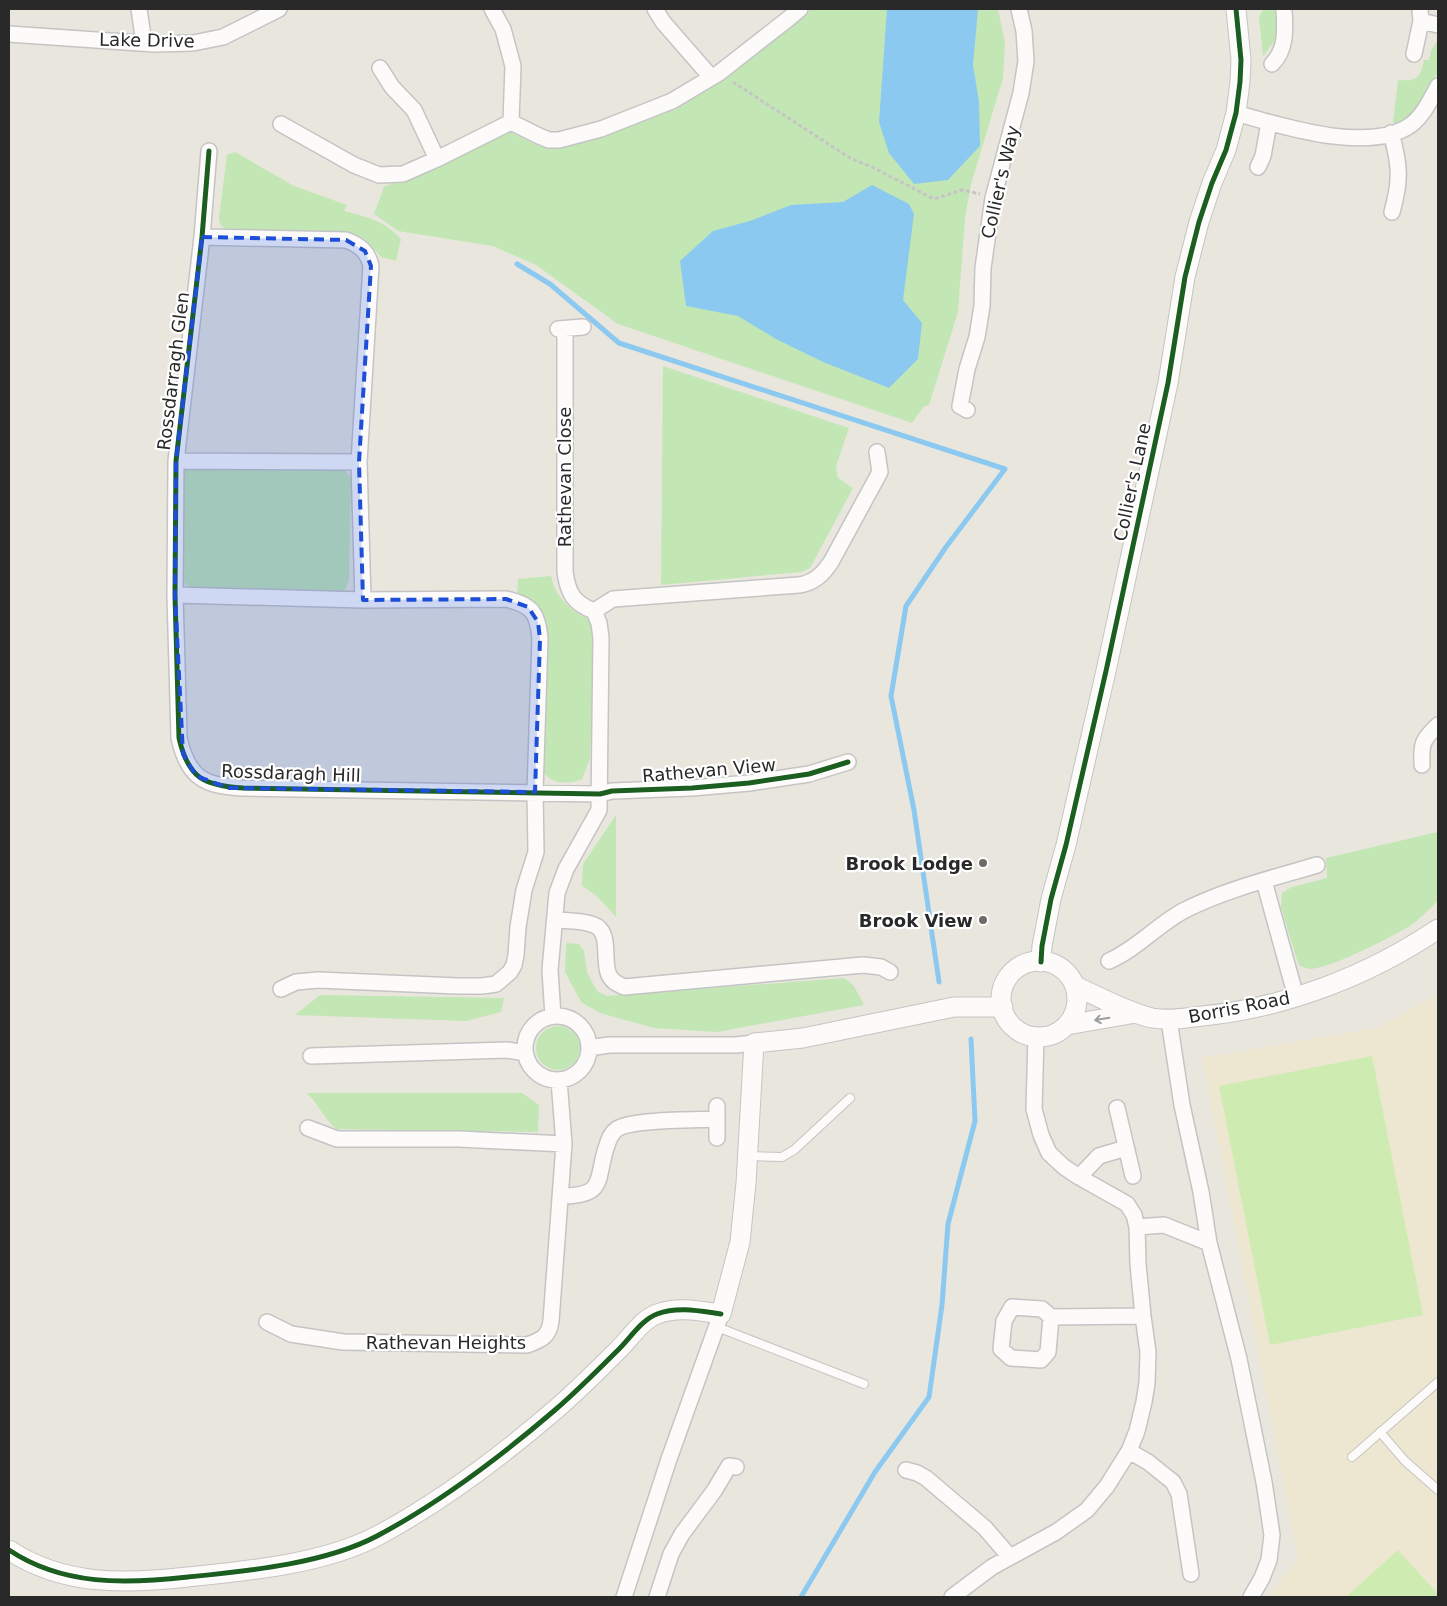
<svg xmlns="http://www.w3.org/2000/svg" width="1447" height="1606" font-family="'DejaVu Sans',sans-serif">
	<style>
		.education { fill: #ede7d1 }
		.green { fill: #c2e7b4 }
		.pitch { fill: #ceecb1 }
		.water { fill: #8cc9f0 }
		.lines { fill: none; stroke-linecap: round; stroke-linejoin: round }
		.stream { stroke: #8cc9f0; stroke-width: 5 }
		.service-casing { stroke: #c5c4c4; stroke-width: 10 }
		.minor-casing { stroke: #c5c4c4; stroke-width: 18 }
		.tertiary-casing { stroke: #c5c4c4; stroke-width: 21 }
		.path { stroke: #c6c5c4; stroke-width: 3; stroke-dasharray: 4 2.5; stroke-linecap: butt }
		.service { stroke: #fcfbfa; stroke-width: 8 }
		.minor { stroke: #fcfbfa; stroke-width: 15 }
		.tertiary { stroke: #fcfbfa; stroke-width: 19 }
		.cycleway-casing { stroke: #fff; stroke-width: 8 }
		.cycleway { stroke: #1b5e20; stroke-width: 5 }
		.oneway { stroke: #9d9c9c }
		.marked { fill: #1d4ed8; fill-opacity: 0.2; stroke: #1d4ed8; stroke-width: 4; stroke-dasharray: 10 6; stroke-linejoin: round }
		.poi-dot { fill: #6c6b68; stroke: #fff; stroke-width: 2 }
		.labels { text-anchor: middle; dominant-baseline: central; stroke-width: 4.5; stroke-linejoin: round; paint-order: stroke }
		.street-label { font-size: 18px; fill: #292929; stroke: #fff }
		.poi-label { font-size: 18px; font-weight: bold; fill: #292929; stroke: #fff; text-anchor: end }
	</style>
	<rect width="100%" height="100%" fill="#e9e6de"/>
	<path class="education" d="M 1438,994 L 1438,1597 L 1268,1597 L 1298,1559 L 1202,1058 L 1377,1028 Z"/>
	<path class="green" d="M 811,9 L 998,9 L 1005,43 L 1003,78 L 971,184 L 965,218 L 958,312 L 929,405 L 924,406 L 912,423 L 618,324 L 536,265 L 493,246 L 398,231 L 374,214 L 384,187 L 456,156 L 508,131 L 539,146 L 581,142 L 728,76 Z
		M 1263,9 L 1280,9 L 1281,22 L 1276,39 L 1263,56 L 1259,17 Z
		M 1437,41 L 1438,41 L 1438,72 L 1417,108 L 1407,119 L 1400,123 L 1393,123 L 1398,80 C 1417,81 1420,79 1424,60 L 1429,60 L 1431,51 Z
		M 235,152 L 294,186 L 347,205 L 344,211 C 367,217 385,221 401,239 L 396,261 L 381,257 L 364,238 L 351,233 L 227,230 C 222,227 219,224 219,217 L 227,155 Z
		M 663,366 L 849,428 L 836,466 L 838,478 L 853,488 L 810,568 L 801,572 L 661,585 Z
		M 184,470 L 345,470 L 351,479 L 349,580 L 346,588 L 343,591 L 196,589 L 185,584 L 181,573 Z
		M 551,576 C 555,597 572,613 592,620 L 595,638 L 590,758 L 582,779 C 572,784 550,785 544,772 C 542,767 542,760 541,755 L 545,629 L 517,596 L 518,579 Z
		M 616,815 L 616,917 L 597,896 L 582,886 L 583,864 Z
		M 1438,832 L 1438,900 C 1430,909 1420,919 1410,926 C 1389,938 1334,967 1311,969 C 1308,969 1304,967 1300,966 L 1297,960 L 1281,907 L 1282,893 L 1292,887 L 1327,878 L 1326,858 Z
		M 566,943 L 579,944 L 584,951 L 587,972 L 597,991 L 607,996 L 844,978 L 854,986 L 864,1005 L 717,1032 L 654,1028 L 600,1013 L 581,1002 L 565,972 Z
		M 320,995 L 504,998 L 501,1012 L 466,1021 L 295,1015 Z
		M536 1048a22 22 0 1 1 44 0a22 22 0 1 1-44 0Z
		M 307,1093 L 522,1093 L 539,1105 L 538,1132 L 336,1129 C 324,1118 318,1104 307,1093 Z"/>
	<path class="pitch" d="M 1372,1056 L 1423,1315 L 1270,1345 L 1219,1086 Z
		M 1398,1550 L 1438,1594 L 1438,1597 L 1346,1597 Z"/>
	<path class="water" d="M 887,9 L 978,9 L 973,65 L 979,102 L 980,146 L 948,180 L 914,184 L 889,153 L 879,122 Z
		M 872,185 L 909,204 L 914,214 L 903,300 L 922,323 L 918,359 L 889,388 L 823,362 L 776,339 L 738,316 L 686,306 L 680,261 L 713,231 L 750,221 L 791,205 L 843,202 Z"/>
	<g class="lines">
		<path class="stream" d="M 517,264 L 550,284 L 619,343 L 1005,469 L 946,547 L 906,606 L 891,696 L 914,810 L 939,982
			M 801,1597 L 875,1472 L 929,1397 L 942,1305 L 948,1224 L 975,1121 L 971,1039"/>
		<g class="service-casing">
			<path id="service" d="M 748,1156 L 782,1157 L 794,1150 L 850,1098
				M 717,1327 L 864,1384
				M 1380,1432 L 1405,1461 L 1438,1490
				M 1352,1457 L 1438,1382"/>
		</g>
		<g class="minor-casing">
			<path id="minor" d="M 139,9 L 144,43
				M 492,9 L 503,29 L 513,66 L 511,122
				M 655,9 L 663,22 L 711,77
				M 1421,21 L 1438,25
				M 9,34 L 154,44 L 193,43 L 223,37 L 279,9
				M 1414,54 L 1421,21 L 1420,9
				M 1272,64 C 1287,49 1285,29 1284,9
				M 380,68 L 392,87 L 414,110 L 437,159
				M 1236,113 C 1281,126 1371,155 1412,124 C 1424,114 1431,99 1438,86
				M 281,124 L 354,165 L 379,175 L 403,174 L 437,159 L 511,122 L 539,136 L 549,140 L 559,140 L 601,129 L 672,101 L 719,73 L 788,19 L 800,9
				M 1391,133 C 1400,165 1401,180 1392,212
				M 209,151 L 202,237 L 176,461 L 175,595 L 179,738 C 188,778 204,786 243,788 L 600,794 L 612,791 L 692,788 L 749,783 L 809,774 L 848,762
				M 1258,167 L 1263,156 L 1269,123
				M 202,237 L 346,240 C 360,245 368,252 371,266 L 359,462 L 363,600
				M 558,329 L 583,327
				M 565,329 L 565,572 C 568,593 573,603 594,611
				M 967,410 L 960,406 L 967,369 L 977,337 L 982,306 L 983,268 L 993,198 L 1021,93 L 1026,61 L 1024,31 L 1019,9
				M 176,461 L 359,462
				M 175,595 L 363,600 L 506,599 C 533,605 538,614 540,639 L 535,792 L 536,852 L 524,890 L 518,927 L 516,955 L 514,965 L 510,972 L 496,984 L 482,986 L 457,986 L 318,980 L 296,982 L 281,989
				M 594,611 L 613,599 L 799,585 C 814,583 823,574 831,562 L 880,472 L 877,452
				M 1422,765 C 1421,744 1422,740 1438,725
				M 1264,881 L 1296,997
				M 555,920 C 567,921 582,920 594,925 C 612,932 602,961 609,975 C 612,982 618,984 624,987 L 863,965 L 881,967 L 890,972
				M 1109,961 C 1137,949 1158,924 1185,910 C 1227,889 1273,878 1317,865
				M525 1048a32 32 0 1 1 64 0a32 32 0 1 1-64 0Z
				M 553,1016 L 550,970 L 557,893 L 566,869 L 599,810 L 601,638 L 599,623 L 594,611
				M 1169,1020 L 1182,1105 L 1201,1192 L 1209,1243 L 1239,1359 L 1264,1482 L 1272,1535 L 1269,1560 L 1262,1578 L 1251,1597
				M 589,1048 L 609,1045 L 736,1045 L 754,1043
				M 311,1056 L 507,1050 L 525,1053
				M 1117,1108 L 1133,1176
				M 308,1128 L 337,1139 L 459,1139 L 564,1144
				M 717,1138 L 717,1106
				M 1079,1177 L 1099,1156 L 1126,1148
				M 560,1196 C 608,1196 595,1179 607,1145 C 609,1139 611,1133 617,1129 C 631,1119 696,1120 717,1119
				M 1137,1227 L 1164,1225 L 1209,1243
				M 1051,1317 L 1048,1352 L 1041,1360 L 1011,1358 L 1001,1349 L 1004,1321 L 1012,1307 L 1042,1309 L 1051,1317 L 1143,1316
				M 267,1322 L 291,1334 L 343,1342 L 527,1345 C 541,1340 549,1337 551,1321 L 564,1144 L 559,1080
				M 1129,1451 L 1148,1462 L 1173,1482 L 1179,1494 L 1191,1574
				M 906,1470 L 917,1473 L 926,1478 L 985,1528 L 1010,1557
				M 624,1597 L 669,1459 L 721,1314
				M 657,1597 L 671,1554 L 682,1534 L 714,1491 L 729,1466 L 736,1467
				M 952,1597 L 992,1567 L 1056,1532 L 1087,1510 L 1107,1486 L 1129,1451 L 1137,1431 L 1144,1402 L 1147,1383 L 1148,1352 L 1143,1316 L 1138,1264 L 1137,1227 L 1134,1215 L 1127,1204 L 1079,1177 L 1064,1167 L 1049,1153 L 1041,1135 L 1034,1109 L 1036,1037"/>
		</g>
		<g class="tertiary-casing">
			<path id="tertiary" d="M1001 999a38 38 0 1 1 76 0a38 38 0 1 1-76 0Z
				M 1041,962 L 1042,946 L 1051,899 L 1066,845 L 1106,671 L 1168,383 L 1185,277 L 1199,222 L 1212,183 L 1226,150 L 1236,113 L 1240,82 L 1241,60 L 1236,9
				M 1075,986 C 1100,997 1126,1012 1152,1018 C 1169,1021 1185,1018 1202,1016 C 1285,1008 1368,976 1438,929
				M 1067,1025 L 1136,1013
				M 9,1550 C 63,1586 125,1584 188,1577 C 247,1571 324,1564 377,1536 C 441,1502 499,1458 555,1410 C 576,1392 596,1372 616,1352 C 629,1340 641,1320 657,1314 C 678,1306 700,1311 721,1314 L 740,1242 L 746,1183 L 754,1043 L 803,1038 L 954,1007 L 1003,1007"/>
		</g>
		<path class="path" d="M 733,82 L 850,158 L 872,167 L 934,199 L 962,190 L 980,194"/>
		<use href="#service" class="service"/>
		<use href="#minor" class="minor"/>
		<use href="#tertiary" class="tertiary"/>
		<g class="cycleway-casing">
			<path id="cycleway" d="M 209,151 L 202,237 L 176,461 L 175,595 L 179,738 C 188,778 204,786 243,788 L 600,794 L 612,791 L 692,788 L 749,783 L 809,774 L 848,762
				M 1041,962 L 1042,946 L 1051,899 L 1066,845 L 1106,671 L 1168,383 L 1185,277 L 1199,222 L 1212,183 L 1226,150 L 1236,113 L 1240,82 L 1241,60 L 1236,9
				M 9,1550 C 63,1586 125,1584 188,1577 C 247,1571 324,1564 377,1536 C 441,1502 499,1458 555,1410 C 576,1392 596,1372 616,1352 C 629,1340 641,1320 657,1314 C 678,1306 700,1311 721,1314"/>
		</g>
		<use href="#cycleway" class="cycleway"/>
	</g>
	<defs><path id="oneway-shaft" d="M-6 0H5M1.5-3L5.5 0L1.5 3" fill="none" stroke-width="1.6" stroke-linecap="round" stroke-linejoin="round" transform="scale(1.25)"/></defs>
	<use class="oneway" href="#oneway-shaft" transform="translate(1102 1019) rotate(170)"/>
	<path class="marked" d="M 202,237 L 346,240 L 365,251 L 371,266 L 359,462 L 363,600 L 506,599 L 528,607 L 538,622 L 540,639 L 535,792 L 229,788 L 196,776 L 183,754 L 175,595 L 176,461 Z"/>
	<g class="poi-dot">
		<circle cx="983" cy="863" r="5"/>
		<circle cx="983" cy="920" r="5"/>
	</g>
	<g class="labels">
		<g class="street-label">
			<text transform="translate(147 40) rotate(1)">Lake Drive</text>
			<text transform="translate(1000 182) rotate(-77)">Collier's Way</text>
			<text transform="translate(173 371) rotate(-83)">Rossdarragh Glen</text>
			<text transform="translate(564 477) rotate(-90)">Rathevan Close</text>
			<text transform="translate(1132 482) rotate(-78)">Collier's Lane</text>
			<text transform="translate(709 770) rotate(-5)">Rathevan View</text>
			<text transform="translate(291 773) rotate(2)">Rossdaragh Hill</text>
			<text transform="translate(1239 1007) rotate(-11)">Borris Road</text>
			<text x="446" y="1342">Rathevan Heights</text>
		</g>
		<g class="poi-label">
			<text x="973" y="863">Brook Lodge</text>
			<text x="973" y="920">Brook View</text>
		</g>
	</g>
	<rect width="1447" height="1606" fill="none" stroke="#292929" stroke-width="20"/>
</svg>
